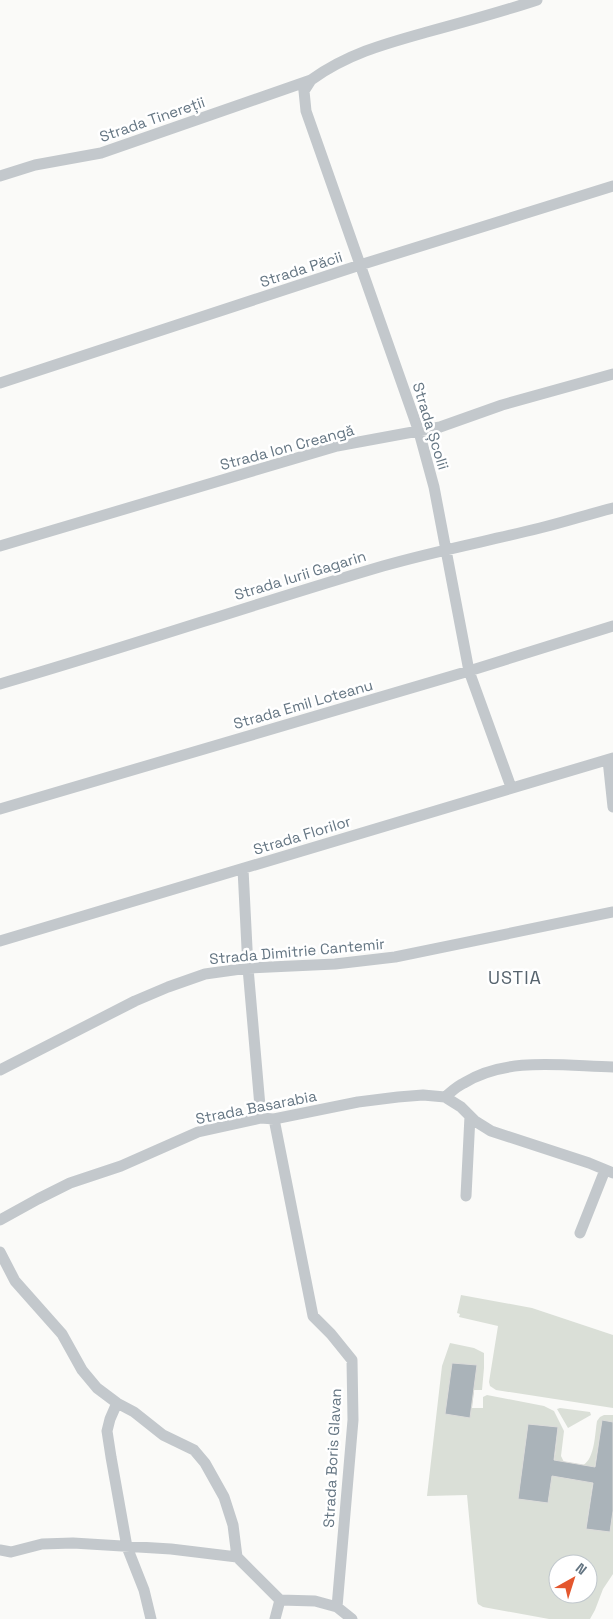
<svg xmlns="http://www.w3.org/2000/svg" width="613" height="1619" font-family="'Space Grotesk',sans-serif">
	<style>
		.green { fill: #dadfd7; fill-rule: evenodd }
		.building { fill: #aab3b9; stroke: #dcdcda }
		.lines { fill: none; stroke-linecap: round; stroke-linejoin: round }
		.minor { stroke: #c3c8cc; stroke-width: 11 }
		.labels { text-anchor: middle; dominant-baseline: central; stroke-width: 5; stroke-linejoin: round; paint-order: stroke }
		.street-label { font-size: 15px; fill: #657683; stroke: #fff }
		.quarter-label { font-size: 18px; letter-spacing: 1px; fill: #57646e; stroke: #fff }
	</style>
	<rect width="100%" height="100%" fill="#fafaf8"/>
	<path class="green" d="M 461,1295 L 532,1308 L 613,1335 L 613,1408 L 496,1390 L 490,1386 L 489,1382 L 498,1326 L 459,1317 L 460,1314 L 457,1313 Z
		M 450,1343 L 474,1348 L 484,1353 L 484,1368 L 482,1390 L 474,1390 L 472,1408 L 483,1408 L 483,1397 L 487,1395 L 544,1406 L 554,1411 L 564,1431 L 561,1456 L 564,1462 L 554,1465 L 558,1427 L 528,1424 L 518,1499 L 548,1503 L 552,1473 C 565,1480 578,1481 593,1480 L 586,1529 L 610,1532 L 613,1511 L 613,1574 L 603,1589 L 595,1610 L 590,1619 L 549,1619 L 483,1607 L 478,1604 L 477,1601 L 467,1495 L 427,1496 L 442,1366 ZM 558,1564 L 588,1564 L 588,1594 L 558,1594 Z
		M 560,1408 L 590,1412 L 591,1415 L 568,1428 L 557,1409 Z
		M 604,1415 L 613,1415 L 613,1422 L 602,1420 L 594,1471 L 583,1470 L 583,1465 C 595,1459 595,1432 597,1421 L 600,1417 Z"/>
	<path class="building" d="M 452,1363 L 477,1365 L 470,1418 L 445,1414 Z
		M 602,1420 L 613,1422 L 613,1511 L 610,1532 L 586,1529 L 593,1483 L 552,1476 L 548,1503 L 518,1499 L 528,1424 L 558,1427 L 554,1460 L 595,1467 Z"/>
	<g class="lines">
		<path class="minor" d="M 311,80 L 304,91 L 306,111 L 419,432 L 434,487 L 469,671 L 511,787
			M 0,176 L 35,165 L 101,153 L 311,80 C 347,54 384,44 427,32 C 464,22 501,12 537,0
			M 0,383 L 360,265 L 613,186
			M 0,546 L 337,446 L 440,427 L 502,405 L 613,374
			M 0,684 C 128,647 254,604 383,566 C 435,551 488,541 540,528 C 565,522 589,514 613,508
			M 608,760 L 613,807
			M 0,809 L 469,671 L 613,626
			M 243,869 L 248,968 L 261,1118
			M 0,941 L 613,758
			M 0,1070 L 135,1001 L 168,987 L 205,974 L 248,968 L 335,964 L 395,957 L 613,912
			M 445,1097 C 451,1092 457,1086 464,1083 C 507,1056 565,1066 613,1067
			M 274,1119 L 313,1316 L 331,1334 L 352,1360 L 353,1420 L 337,1607
			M 466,1196 L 470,1116
			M 0,1220 L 38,1199 L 70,1183 L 121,1166 L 198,1132 L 261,1118 L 274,1119 L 358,1102 L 398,1097 L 423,1095 L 445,1097 L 461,1107 L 475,1121 L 491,1131 L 589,1163 L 613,1173
			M 580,1233 L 605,1170
			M 0,1252 L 15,1281 L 62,1334 L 82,1370 L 97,1388 L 117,1403 L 134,1412 L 163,1435 L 194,1450 L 205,1463 L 224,1497 L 233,1525 L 237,1557 L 280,1600 L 315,1601 L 337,1607 L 352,1619
			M 117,1403 L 110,1419 L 107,1431 L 111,1457 L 127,1547 L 144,1590 L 151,1619
			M 0,1550 L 11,1552 L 42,1544 L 73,1543 L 171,1549 L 237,1557
			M 275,1619 L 280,1600"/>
	</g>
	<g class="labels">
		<g class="street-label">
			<text transform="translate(152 119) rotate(-19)">Strada Tinereții</text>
			<text transform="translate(301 269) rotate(-18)">Strada Păcii</text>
			<text transform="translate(431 426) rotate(73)">Strada Școlii</text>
			<text transform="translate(287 447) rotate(-15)">Strada Ion Creangă</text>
			<text transform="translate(300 575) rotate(-17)">Strada Iurii Gagarin</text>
			<text transform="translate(303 704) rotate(-16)">Strada Emil Loteanu</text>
			<text transform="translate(302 835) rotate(-17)">Strada Florilor</text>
			<text transform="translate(297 951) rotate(-5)">Strada Dimitrie Cantemir</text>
			<text transform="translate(256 1107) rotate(-11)">Strada Basarabia</text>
			<text transform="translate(332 1458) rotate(-87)">Strada Boris Glavan</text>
		</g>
		<g class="quarter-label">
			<text x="515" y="977">USTIA</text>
		</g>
	</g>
	<g transform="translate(573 1579) rotate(39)"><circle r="24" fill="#ffffff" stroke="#c1c8cd"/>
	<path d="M0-4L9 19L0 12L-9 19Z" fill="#e4572e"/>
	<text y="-8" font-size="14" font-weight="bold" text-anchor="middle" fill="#657683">N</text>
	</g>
</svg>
